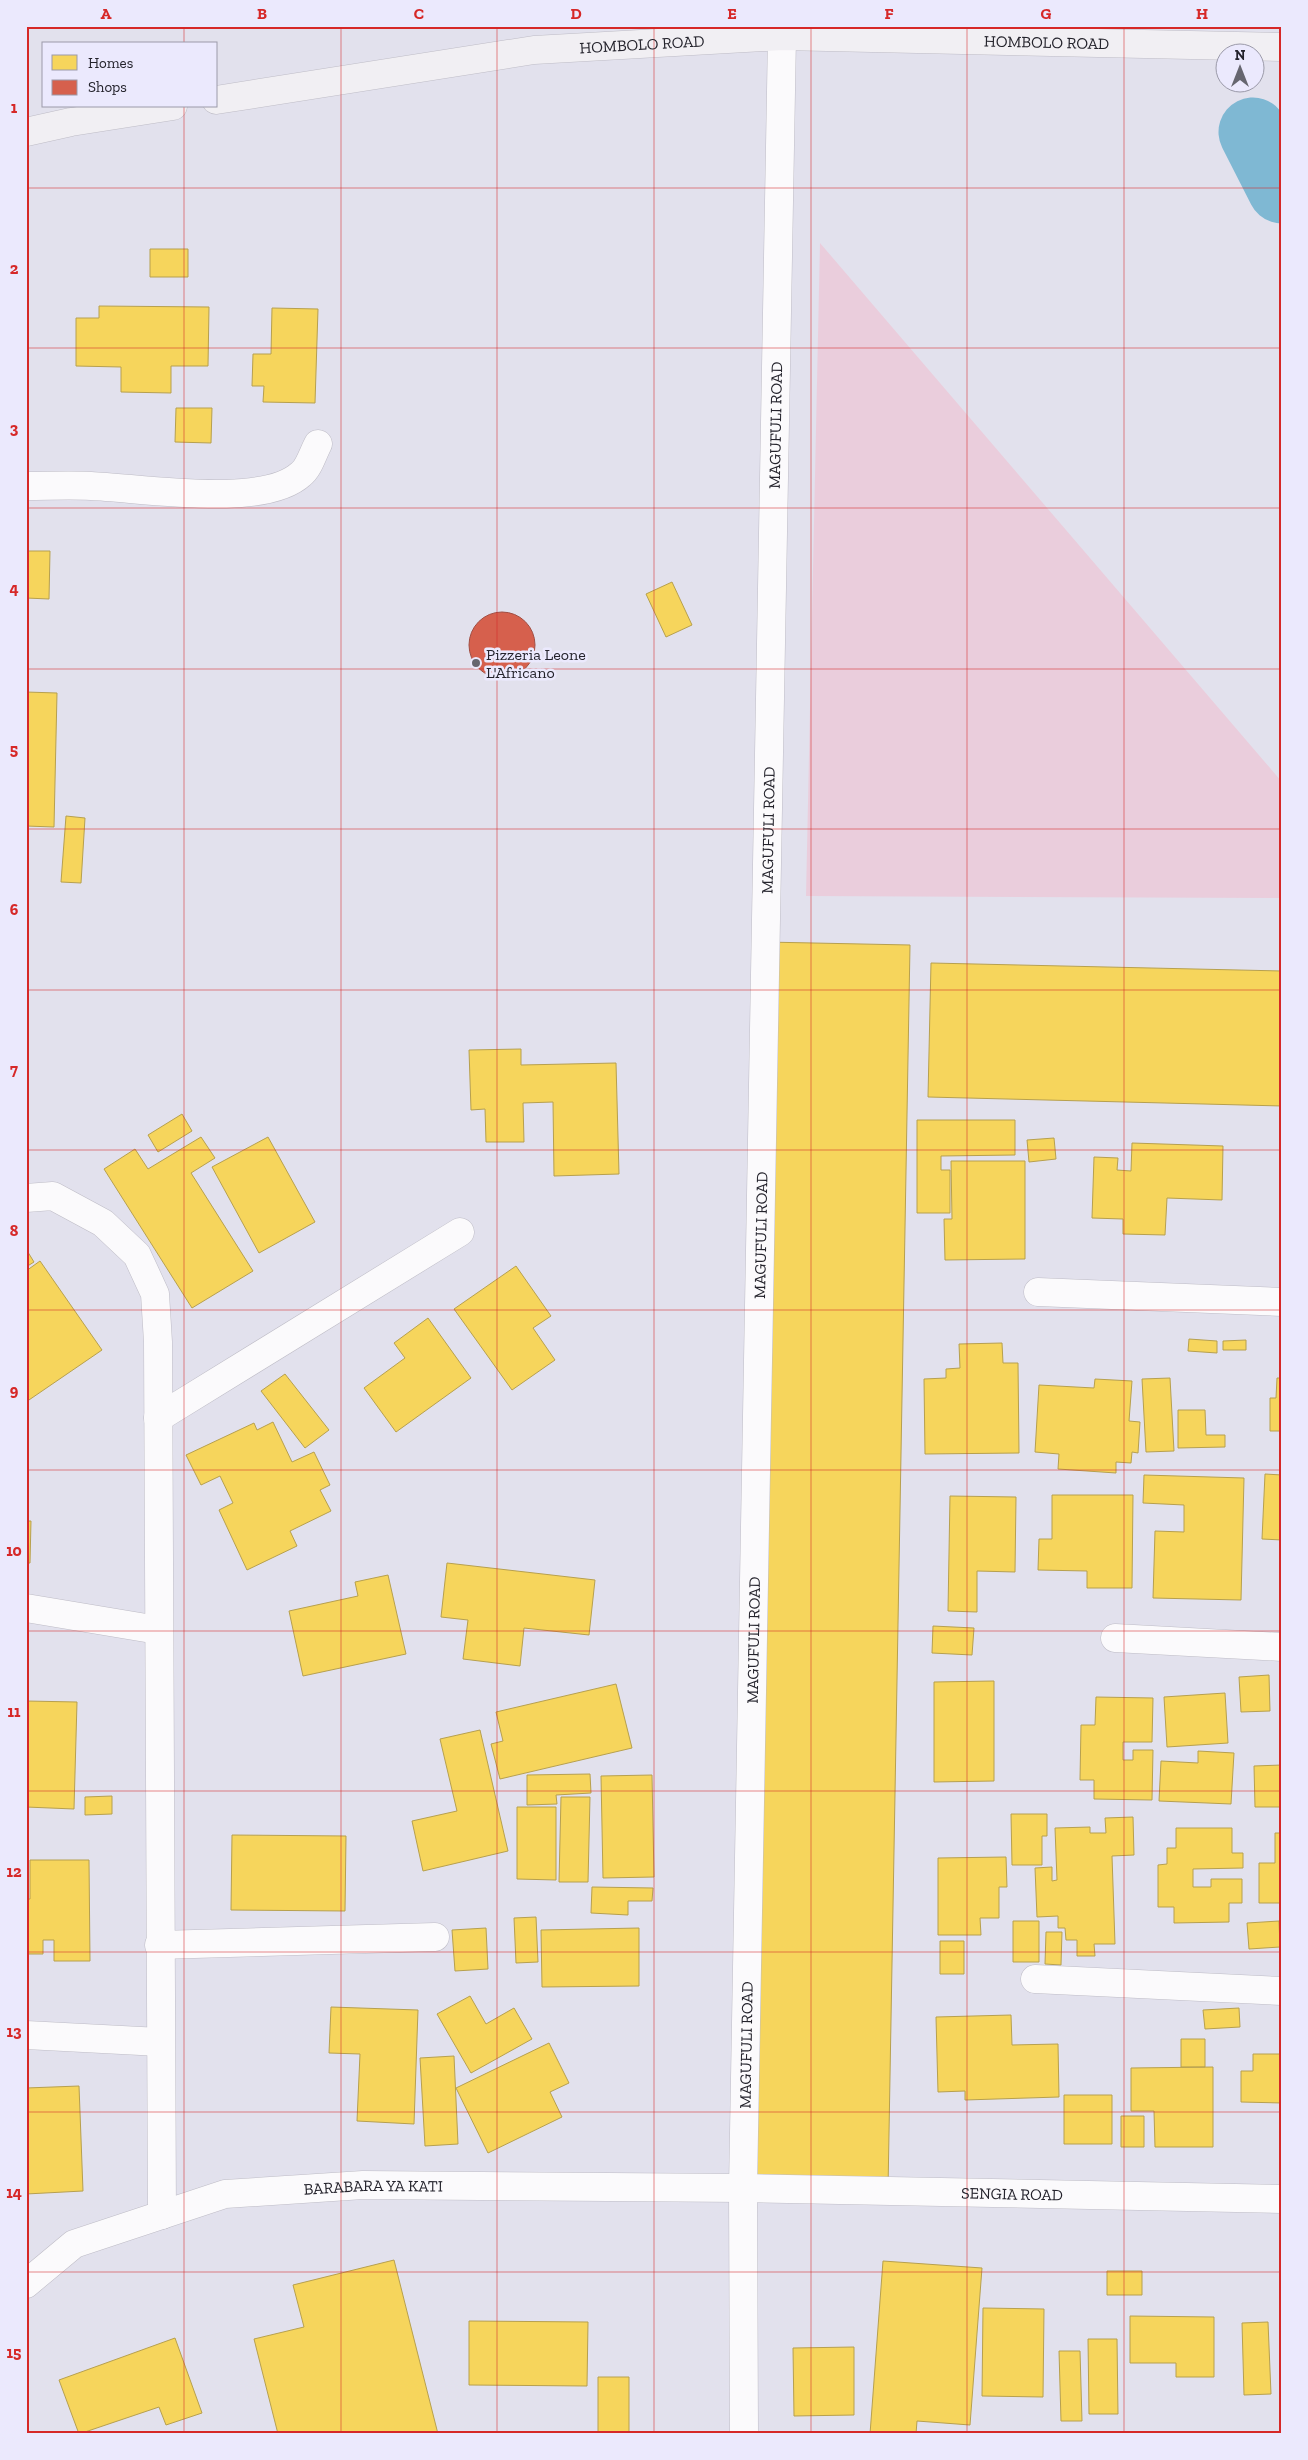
<svg xmlns="http://www.w3.org/2000/svg" width="1308" height="2460" font-family="'Zilla Slab',serif">
	<style>
		.grass { fill: #eacddc }
		.homes { fill: #f6d55c; stroke: #b7a04e }
		.shops { fill: #d6604d; stroke: #a14e43 }
		.lines { fill: none; stroke-linecap: round; stroke-linejoin: round }
		.river { stroke: #7fb8d3; stroke-width: 69 }
		.street-casing { stroke: #bebcc6; stroke-width: 29 }
		.secondary-casing { stroke: #bebcc6; stroke-width: 29 }
		.street { stroke: #fbfafc; stroke-width: 28 }
		.secondary { stroke: #f1eff3; stroke-width: 28 }
		.grid { fill: none; stroke: #d62828; stroke-width: 1; stroke-opacity: 0.55 }
		.poi-dot { fill: #666670; stroke: #ebe9fd; stroke-width: 2 }
		.labels { text-anchor: middle; dominant-baseline: central; stroke-width: 5; stroke-linejoin: round; paint-order: stroke }
		.street-label { font-size: 16px; fill: #24232c; stroke: #ebe9fd }
		.poi-label { font-size: 16px; fill: #24232c; stroke: #ebe9fd; text-anchor: start }
		.neatline { fill: none; stroke: #d62828; stroke-width: 2 }
		.grid-label { font-size: 16px; text-anchor: middle; font-weight: bold; fill: #d62828 }
	</style>
	<rect width="100%" height="100%" fill="#e2e1ed"/>
	<path class="grass" d="M 820,243 L 1282,782 L 1282,898 L 806,896 Z"/>
	<path class="homes" d="M 150,249 L 188,249 L 188,277 L 150,277 Z
		M 99,306 L 209,307 L 208,366 L 171,366 L 171,393 L 121,392 L 121,367 L 76,366 L 76,318 L 99,318 Z
		M 272,308 L 318,309 L 315,403 L 263,402 L 264,386 L 252,386 L 253,354 L 271,354 Z
		M 176,408 L 212,408 L 211,443 L 175,442 Z
		M 26,551 L 50,551 L 49,599 L 26,598 Z
		M 672,582 L 692,625 L 666,637 L 646,594 Z
		M 26,692 L 57,693 L 54,827 L 26,826 Z
		M 66,816 L 85,818 L 81,883 L 61,882 Z
		M 765,942 L 910,945 L 888,2190 L 743,2188 Z
		M 931,963 L 1282,971 L 1282,1106 L 928,1097 Z
		M 521,1049 L 521,1065 L 616,1063 L 619,1174 L 554,1176 L 553,1102 L 523,1103 L 524,1142 L 486,1142 L 485,1109 L 471,1110 L 469,1050 Z
		M 182,1114 L 192,1131 L 158,1152 L 148,1135 Z
		M 917,1120 L 1015,1120 L 1015,1155 L 941,1156 L 941,1170 L 950,1170 L 950,1213 L 917,1213 Z
		M 201,1137 L 215,1158 L 191,1173 L 253,1271 L 192,1308 L 104,1169 L 135,1149 L 148,1169 Z
		M 268,1137 L 315,1222 L 259,1253 L 212,1167 Z
		M 1054,1138 L 1056,1159 L 1029,1162 L 1027,1140 Z
		M 1132,1143 L 1223,1146 L 1222,1200 L 1167,1198 L 1165,1235 L 1123,1234 L 1123,1219 L 1092,1218 L 1094,1157 L 1118,1158 L 1117,1170 L 1131,1171 Z
		M 951,1161 L 1025,1161 L 1025,1259 L 945,1260 L 944,1219 L 952,1219 Z
		M 26,1249 L 34,1262 L 26,1267 Z
		M 40,1261 L 102,1350 L 26,1402 L 26,1271 Z
		M 516,1266 L 551,1316 L 533,1328 L 555,1360 L 512,1390 L 454,1309 Z
		M 428,1318 L 471,1378 L 396,1432 L 364,1388 L 405,1358 L 394,1343 Z
		M 1189,1339 L 1217,1341 L 1217,1353 L 1188,1351 Z
		M 1246,1340 L 1246,1350 L 1223,1350 L 1223,1341 Z
		M 1002,1343 L 1003,1363 L 1018,1363 L 1019,1453 L 925,1454 L 924,1379 L 946,1378 L 946,1369 L 960,1368 L 959,1344 Z
		M 285,1374 L 329,1430 L 305,1448 L 261,1391 Z
		M 1170,1378 L 1174,1451 L 1146,1452 L 1142,1379 Z
		M 1277,1378 L 1282,1378 L 1282,1431 L 1270,1431 L 1270,1398 L 1276,1398 Z
		M 1095,1379 L 1132,1381 L 1129,1421 L 1140,1422 L 1138,1453 L 1132,1452 L 1131,1463 L 1116,1462 L 1116,1473 L 1058,1469 L 1059,1454 L 1035,1452 L 1039,1385 L 1094,1388 Z
		M 1178,1410 L 1205,1410 L 1206,1435 L 1225,1435 L 1225,1447 L 1178,1448 Z
		M 273,1422 L 292,1462 L 314,1452 L 330,1485 L 320,1490 L 331,1511 L 290,1531 L 297,1546 L 247,1570 L 219,1510 L 233,1503 L 220,1476 L 201,1485 L 186,1455 L 254,1423 L 257,1430 Z
		M 1265,1474 L 1282,1475 L 1282,1540 L 1262,1539 Z
		M 1144,1475 L 1244,1478 L 1241,1600 L 1153,1598 L 1155,1531 L 1184,1532 L 1184,1505 L 1143,1503 Z
		M 1052,1495 L 1133,1495 L 1132,1588 L 1087,1588 L 1087,1571 L 1038,1570 L 1039,1539 L 1052,1539 Z
		M 950,1496 L 1016,1497 L 1015,1572 L 977,1571 L 977,1612 L 948,1611 Z
		M 26,1521 L 31,1521 L 30,1563 L 26,1563 Z
		M 447,1563 L 595,1580 L 589,1635 L 524,1628 L 520,1666 L 463,1659 L 468,1620 L 441,1617 Z
		M 388,1575 L 406,1654 L 303,1676 L 289,1611 L 358,1596 L 355,1582 Z
		M 933,1626 L 974,1628 L 972,1655 L 932,1653 Z
		M 1269,1675 L 1270,1711 L 1241,1712 L 1239,1677 Z
		M 994,1681 L 994,1781 L 934,1782 L 934,1682 Z
		M 616,1684 L 632,1748 L 500,1779 L 491,1744 L 503,1741 L 496,1712 Z
		M 1225,1693 L 1228,1743 L 1167,1747 L 1164,1697 Z
		M 1096,1697 L 1153,1698 L 1152,1742 L 1123,1742 L 1123,1760 L 1133,1760 L 1133,1750 L 1153,1750 L 1152,1800 L 1094,1799 L 1094,1780 L 1080,1780 L 1081,1725 L 1095,1725 Z
		M 26,1701 L 77,1702 L 74,1809 L 26,1807 Z
		M 480,1730 L 508,1851 L 423,1871 L 412,1821 L 457,1811 L 440,1739 Z
		M 1198,1751 L 1234,1753 L 1231,1804 L 1159,1801 L 1161,1761 L 1198,1763 Z
		M 1282,1765 L 1282,1807 L 1255,1807 L 1254,1766 Z
		M 590,1774 L 591,1793 L 556,1795 L 557,1804 L 527,1805 L 527,1775 Z
		M 652,1775 L 654,1877 L 603,1878 L 601,1776 Z
		M 112,1796 L 112,1814 L 85,1815 L 85,1797 Z
		M 561,1797 L 590,1797 L 588,1882 L 559,1882 Z
		M 517,1807 L 556,1807 L 556,1880 L 517,1879 Z
		M 1011,1814 L 1047,1814 L 1047,1836 L 1042,1836 L 1042,1865 L 1012,1865 Z
		M 1133,1817 L 1134,1855 L 1112,1856 L 1115,1944 L 1094,1944 L 1095,1956 L 1077,1956 L 1077,1940 L 1066,1940 L 1065,1928 L 1058,1928 L 1058,1916 L 1037,1917 L 1035,1868 L 1052,1867 L 1052,1881 L 1057,1880 L 1055,1828 L 1090,1827 L 1090,1833 L 1106,1833 L 1105,1818 Z
		M 1176,1828 L 1232,1828 L 1232,1853 L 1243,1853 L 1243,1868 L 1193,1869 L 1193,1887 L 1211,1887 L 1211,1879 L 1242,1879 L 1242,1903 L 1229,1903 L 1229,1922 L 1174,1923 L 1174,1907 L 1158,1907 L 1158,1865 L 1167,1864 L 1167,1848 L 1176,1848 Z
		M 1275,1833 L 1282,1833 L 1282,1903 L 1259,1903 L 1259,1863 L 1275,1863 Z
		M 232,1835 L 346,1836 L 345,1911 L 231,1910 Z
		M 1006,1857 L 1007,1887 L 999,1887 L 999,1918 L 980,1918 L 981,1935 L 938,1935 L 938,1858 Z
		M 30,1860 L 89,1860 L 90,1961 L 54,1961 L 54,1940 L 43,1940 L 43,1954 L 26,1954 L 26,1899 L 30,1899 Z
		M 592,1887 L 653,1888 L 652,1901 L 628,1901 L 628,1915 L 591,1913 Z
		M 536,1917 L 538,1962 L 516,1963 L 514,1918 Z
		M 1013,1921 L 1039,1921 L 1039,1962 L 1013,1962 Z
		M 1279,1921 L 1280,1947 L 1249,1949 L 1247,1923 Z
		M 486,1928 L 488,1969 L 455,1971 L 452,1930 Z
		M 639,1928 L 639,1986 L 542,1987 L 541,1930 Z
		M 1046,1932 L 1062,1932 L 1061,1965 L 1045,1964 Z
		M 940,1941 L 964,1941 L 964,1974 L 940,1974 Z
		M 470,1996 L 486,2024 L 514,2008 L 532,2039 L 471,2073 L 437,2014 Z
		M 331,2007 L 418,2010 L 414,2124 L 357,2121 L 360,2054 L 329,2053 Z
		M 1239,2008 L 1240,2027 L 1205,2029 L 1203,2010 Z
		M 1011,2015 L 1012,2045 L 1058,2044 L 1059,2097 L 965,2100 L 965,2091 L 938,2092 L 936,2017 Z
		M 1181,2039 L 1205,2039 L 1205,2067 L 1181,2067 Z
		M 549,2043 L 569,2083 L 550,2092 L 562,2117 L 488,2153 L 456,2088 Z
		M 1253,2054 L 1282,2054 L 1282,2103 L 1241,2102 L 1241,2071 L 1253,2071 Z
		M 454,2056 L 458,2144 L 425,2146 L 420,2058 Z
		M 1213,2067 L 1213,2147 L 1155,2147 L 1154,2111 L 1131,2111 L 1131,2068 Z
		M 79,2086 L 83,2191 L 26,2194 L 26,2088 Z
		M 1064,2095 L 1112,2095 L 1112,2144 L 1064,2144 Z
		M 1121,2116 L 1144,2116 L 1144,2147 L 1121,2147 Z
		M 394,2260 L 438,2434 L 278,2434 L 254,2339 L 304,2327 L 293,2285 Z
		M 883,2261 L 982,2268 L 970,2425 L 917,2421 L 916,2434 L 870,2434 Z
		M 1107,2271 L 1142,2271 L 1142,2295 L 1107,2295 Z
		M 983,2308 L 1044,2309 L 1043,2397 L 982,2396 Z
		M 1130,2316 L 1214,2317 L 1214,2377 L 1176,2377 L 1176,2363 L 1130,2363 Z
		M 469,2321 L 588,2322 L 587,2386 L 469,2385 Z
		M 1268,2322 L 1271,2394 L 1244,2395 L 1242,2323 Z
		M 175,2338 L 202,2413 L 166,2425 L 159,2407 L 79,2434 L 59,2380 Z
		M 1088,2339 L 1117,2339 L 1118,2414 L 1089,2414 Z
		M 854,2347 L 854,2415 L 794,2416 L 793,2348 Z
		M 1059,2351 L 1080,2351 L 1082,2421 L 1061,2421 Z
		M 598,2377 L 629,2377 L 629,2434 L 598,2434 Z"/>
	<path class="shops" d="M469 645a33 33 0 1 1 66 0a33 33 0 1 1-66 0Z"/>
	<g class="lines">
		<path class="river" d="M 1253,132 L 1282,189"/>
		<g class="street-casing">
			<g id="street">
				<path d="M 26,486 C 48,486 70,485 91,486 C 142,488 263,509 301,474 C 309,468 313,453 318,444"/>
				<path d="M 26,1198 L 53,1196 L 103,1223 L 137,1255 L 155,1294 L 158,1342 L 162,2215"/>
				<path d="M 1038,1292 L 1282,1302"/>
				<path d="M 158,1418 L 460,1232"/>
				<path d="M 26,1608 L 158,1630"/>
				<path d="M 1115,1638 L 1282,1647"/>
				<path d="M 159,1945 L 435,1937"/>
				<path d="M 1035,1979 L 1282,1991"/>
				<path d="M 26,2035 L 160,2042"/>
				<path id="s1" d="M 26,2284 L 74,2244 L 225,2194 L 363,2185 L 743,2188 L 1282,2199"/>
				<path id="s2" d="M 744,2434 L 743,2188 L 782,36"/>
			</g>
		</g>
		<g class="secondary-casing">
			<g id="secondary">
				<path id="s3" d="M 216,100 L 534,50 L 782,36 L 1282,47"/>
				<path d="M 26,132 L 71,122 L 173,106"/>
			</g>
		</g>
		<use href="#street" class="street"/>
		<use href="#secondary" class="secondary"/>
	</g>
	<path class="grid" d="M 184,26 L 184,44M 341,26 L 341,2434M 497,26 L 497,2434M 654,26 L 654,2434M 811,26 L 811,2434M 967,26 L 967,2434M 1124,26 L 1124,2434M 184,106 L 184,2434M 26,188 L 1282,188M 26,348 L 1282,348M 26,508 L 1282,508M 26,669 L 1282,669M 26,829 L 1282,829M 26,990 L 1282,990M 26,1150 L 1282,1150M 26,1310 L 1282,1310M 26,1470 L 1282,1470M 26,1631 L 1282,1631M 26,1791 L 1282,1791M 26,1952 L 1282,1952M 26,2112 L 1282,2112M 26,2272 L 1282,2272"/>
	<circle class="poi-dot" cx="476" cy="663" r="5"/>
	<g class="labels">
		<g class="street-label">
			<text stroke="none"><textPath href="#s3" startOffset="835">HOMBOLO ROAD</textPath></text>
			<text stroke="none"><textPath href="#s3" startOffset="430">HOMBOLO ROAD</textPath></text>
			<text stroke="none"><textPath href="#s2" startOffset="2009">MAGUFULI ROAD</textPath></text>
			<text stroke="none"><textPath href="#s2" startOffset="1604">MAGUFULI ROAD</textPath></text>
			<text stroke="none"><textPath href="#s2" startOffset="1199">MAGUFULI ROAD</textPath></text>
			<text stroke="none"><textPath href="#s2" startOffset="794">MAGUFULI ROAD</textPath></text>
			<text stroke="none"><textPath href="#s2" startOffset="389">MAGUFULI ROAD</textPath></text>
			<text stroke="none"><textPath href="#s1" startOffset="370">BARABARA YA KATI</textPath></text>
			<text stroke="none"><textPath href="#s1" startOffset="1009">SENGIA ROAD</textPath></text>
		</g>
		<g class="poi-label">
			<text x="486" y="654">Pizzeria Leone<tspan x="486" dy="18">L'Africano</tspan></text>
		</g>
	</g>
	<rect width="1308" height="2460" fill="none" stroke="#ebe9fd" stroke-width="55"/>
	<rect x="42" y="42" width="175" height="65" fill="#ebe9fd" stroke="#9b9aa9"/>
	<rect x="52" y="55" width="25" height="15" fill="#f6d55c" stroke="#9b9aa9"/>
	<text x="88" y="68" font-size="15" fill="#24232c">Homes</text>
	<rect x="52" y="80" width="25" height="15" fill="#d6604d" stroke="#9b9aa9"/>
	<text x="88" y="92" font-size="15" fill="#24232c">Shops</text>
	<g transform="translate(1240 68)"><circle r="24" fill="#ebe9fd" stroke="#9b9aa9"/>
	<path d="M0-4L9 19L0 12L-9 19Z" fill="#666670"/>
	<text y="-8" font-size="14" font-weight="bold" text-anchor="middle" fill="#24232c">N</text>
	</g>
	<rect x="28" y="28" width="1252" height="2404" class="neatline"/>
	<g class="grid-label">
		<text x="106" y="19">A</text>
		<text x="262" y="19">B</text>
		<text x="419" y="19">C</text>
		<text x="576" y="19">D</text>
		<text x="732" y="19">E</text>
		<text x="889" y="19">F</text>
		<text x="1046" y="19">G</text>
		<text x="1202" y="19">H</text>
		<text x="14" y="113">1</text>
		<text x="14" y="274">2</text>
		<text x="14" y="434">3</text>
		<text x="14" y="594">4</text>
		<text x="14" y="755">5</text>
		<text x="14" y="915">6</text>
		<text x="14" y="1075">7</text>
		<text x="14" y="1236">8</text>
		<text x="14" y="1396">9</text>
		<text x="14" y="1556">10</text>
		<text x="14" y="1717">11</text>
		<text x="14" y="1877">12</text>
		<text x="14" y="2037">13</text>
		<text x="14" y="2198">14</text>
		<text x="14" y="2358">15</text>
	</g>
</svg>
